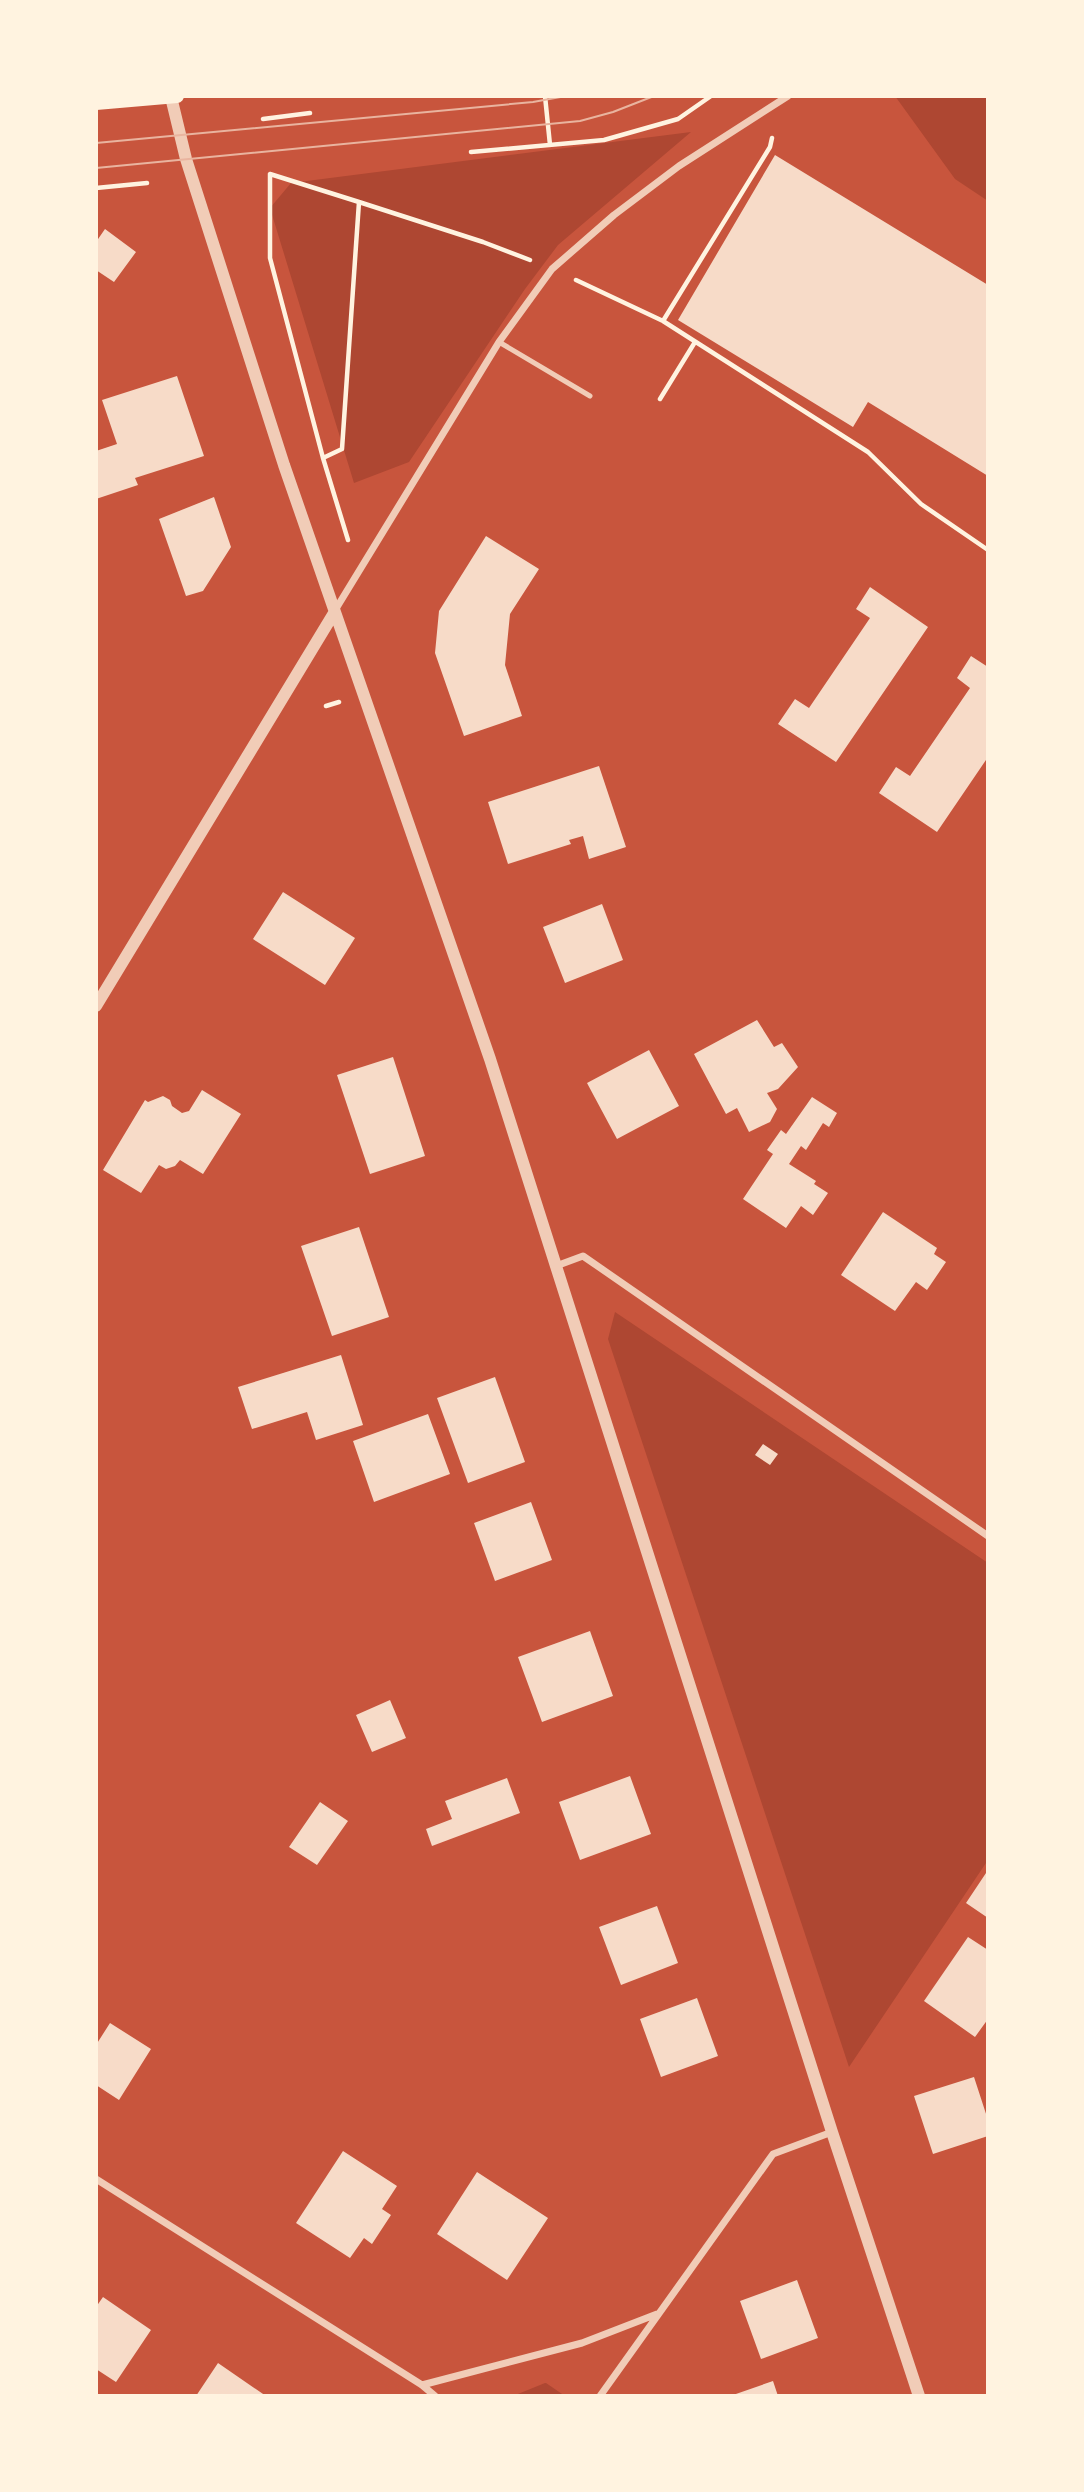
<svg xmlns="http://www.w3.org/2000/svg" width="1084" height="2492" font-family="'Exo 2',sans-serif">
	<style>
		.green { fill: #ae4732 }
		.building { fill: #f7dbc8 }
		.lines { fill: none; stroke-linecap: round; stroke-linejoin: round }
		.path { stroke: #fff3e0; stroke-width: 4.5 }
		.service { stroke: #f1ccb7; stroke-width: 5 }
		.minor { stroke: #f1ccb7; stroke-width: 7 }
		.tertiary { stroke: #f1ccb7; stroke-width: 12 }
		.secondary { stroke: #fff3e0; stroke-width: 14 }
		.tram { stroke: #e9b49f; stroke-width: 2 }
	</style>
	<rect width="100%" height="100%" fill="#c8553d"/>
	<path class="green" d="M 895,96 L 988,96 L 988,201 L 955,179 Z
		M 691,132 L 558,245 L 525,289 L 409,462 L 354,483 L 270,208 L 291,183 Z
		M 615,1312 L 988,1563 L 988,1860 L 849,2067 L 608,1339 Z
		M 546,2383 L 565,2396 L 513,2396 L 545,2383 Z"/>
	<path class="building" d="M 775,155 L 988,285 L 988,476 L 868,402 L 853,427 L 678,320 Z
		M 105,229 L 136,252 L 114,282 L 96,270 L 96,242 Z
		M 177,376 L 204,456 L 135,478 L 138,485 L 96,499 L 96,451 L 117,444 L 102,400 Z
		M 214,497 L 231,547 L 203,591 L 186,596 L 159,519 Z
		M 486,536 L 539,569 L 510,614 L 505,665 L 522,716 L 464,736 L 435,653 L 439,611 Z
		M 870,587 L 928,627 L 836,762 L 778,724 L 795,699 L 809,708 L 870,618 L 856,609 Z
		M 971,656 L 988,667 L 988,757 L 937,832 L 879,793 L 896,767 L 910,776 L 970,688 L 957,678 Z
		M 599,766 L 626,847 L 589,859 L 583,836 L 569,840 L 571,844 L 508,864 L 488,802 Z
		M 283,892 L 355,938 L 325,985 L 253,939 Z
		M 602,904 L 623,960 L 565,983 L 543,927 Z
		M 757,1020 L 774,1047 L 782,1043 L 798,1067 L 778,1089 L 767,1093 L 777,1109 L 770,1122 L 749,1132 L 737,1108 L 726,1114 L 694,1054 Z
		M 649,1050 L 679,1106 L 617,1139 L 587,1083 Z
		M 393,1057 L 425,1156 L 370,1174 L 337,1075 Z
		M 202,1090 L 241,1114 L 203,1174 L 180,1160 L 175,1166 L 166,1169 L 159,1165 L 141,1193 L 103,1170 L 145,1100 L 148,1102 L 163,1096 L 170,1100 L 172,1106 L 182,1113 L 189,1111 Z
		M 812,1097 L 837,1113 L 829,1127 L 823,1123 L 806,1150 L 801,1146 L 789,1164 L 816,1181 L 814,1184 L 828,1193 L 813,1215 L 801,1206 L 786,1228 L 743,1199 L 773,1154 L 767,1150 L 781,1130 L 786,1134 Z
		M 883,1212 L 937,1248 L 934,1254 L 946,1262 L 927,1290 L 916,1282 L 895,1311 L 841,1275 Z
		M 359,1227 L 389,1317 L 332,1336 L 301,1246 Z
		M 341,1355 L 363,1425 L 316,1440 L 307,1412 L 252,1429 L 238,1387 Z
		M 495,1377 L 525,1462 L 468,1483 L 437,1398 Z
		M 428,1414 L 450,1474 L 374,1502 L 353,1441 Z
		M 763,1444 L 778,1454 L 770,1465 L 755,1455 Z
		M 531,1502 L 552,1560 L 495,1581 L 474,1523 Z
		M 590,1631 L 613,1696 L 542,1722 L 518,1657 Z
		M 390,1700 L 406,1738 L 372,1752 L 356,1715 Z
		M 630,1776 L 651,1834 L 580,1860 L 559,1802 Z
		M 507,1778 L 520,1813 L 432,1846 L 426,1829 L 452,1819 L 445,1801 Z
		M 320,1802 L 348,1821 L 317,1865 L 289,1847 Z
		M 988,1870 L 988,1918 L 966,1903 Z
		M 657,1906 L 678,1963 L 621,1985 L 599,1927 Z
		M 968,1937 L 988,1950 L 988,2019 L 975,2037 L 924,2001 Z
		M 697,1998 L 718,2056 L 661,2077 L 640,2019 Z
		M 110,2023 L 151,2049 L 119,2100 L 96,2085 L 96,2045 Z
		M 974,2077 L 988,2120 L 988,2136 L 933,2154 L 914,2096 Z
		M 343,2151 L 397,2186 L 382,2209 L 391,2215 L 372,2244 L 364,2238 L 350,2258 L 296,2223 Z
		M 477,2172 L 548,2218 L 507,2280 L 437,2234 Z
		M 797,2280 L 818,2338 L 761,2359 L 740,2301 Z
		M 103,2297 L 151,2330 L 116,2382 L 96,2369 L 96,2307 Z
		M 218,2363 L 266,2396 L 196,2396 Z
		M 773,2381 L 778,2396 L 733,2396 L 733,2395 Z"/>
	<g class="lines">
		<path class="path" d="M 545,96 L 550,145
			M 263,119 L 310,113
			M 471,152 L 604,140 L 678,119 L 711,96
			M 96,188 L 147,183
			M 359,202 L 483,242 L 530,260
			M 576,280 L 663,321 L 868,452 L 921,504 L 988,550
			M 663,321 L 770,147 L 772,138
			M 660,399 L 695,342
			M 323,458 L 342,449 L 359,202 L 270,174 L 270,258 L 323,458 L 348,540
			M 326,706 L 339,702"/>
		<path class="service" d="M 499,342 L 590,396"/>
		<path class="minor" d="M 334,612 L 499,342 L 552,269 L 614,215 L 679,166 L 788,96
			M 556,1266 L 583,1256 L 988,1536
			M 96,2179 L 422,2385 L 435,2396
			M 422,2385 L 582,2343 L 657,2314
			M 600,2396 L 773,2154 L 832,2132"/>
		<path class="tertiary" d="M 171,97 L 186,159 L 284,465 L 490,1059 L 832,2132 L 919,2396
			M 96,1006 L 334,613"/>
		<path class="secondary" d="M 96,103 L 177,96"/>
		<path class="tram" d="M 96,143 L 533,102 L 566,96
			M 96,168 L 580,121 L 613,112 L 654,96"/>
	</g>
	<rect width="1084" height="2492" fill="none" stroke="#fff3e0" stroke-width="196"/>
</svg>
